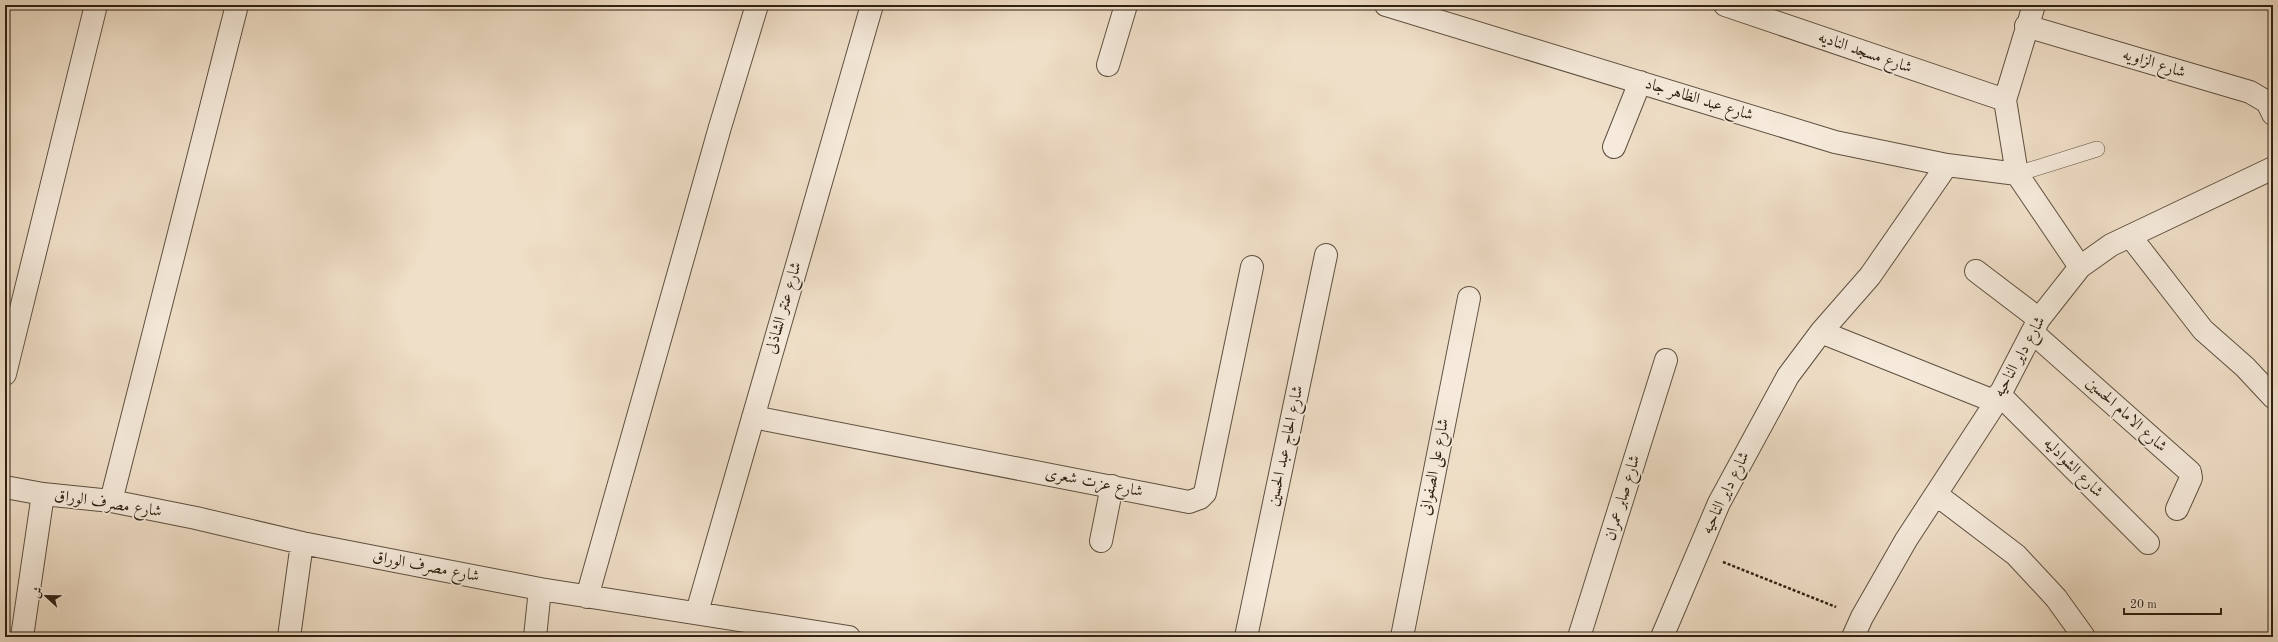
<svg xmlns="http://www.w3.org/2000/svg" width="2278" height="642" font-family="'Old Standard TT',Amiri,serif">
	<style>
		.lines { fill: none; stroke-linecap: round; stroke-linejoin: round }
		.service-casing { stroke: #5e5040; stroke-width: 16 }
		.minor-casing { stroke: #5e5040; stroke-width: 24 }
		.path { stroke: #2e2112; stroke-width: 2.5; stroke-dasharray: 3 2; stroke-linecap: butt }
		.service { stroke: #f5eadb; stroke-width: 15 }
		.minor { stroke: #f5eadb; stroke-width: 22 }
		.labels { text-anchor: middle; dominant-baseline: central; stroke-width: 3.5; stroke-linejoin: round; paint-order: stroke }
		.street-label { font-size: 16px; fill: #2e2112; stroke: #f5eadb }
	</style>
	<rect width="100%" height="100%" fill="#f0dfc8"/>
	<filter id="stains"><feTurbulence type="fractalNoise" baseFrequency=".005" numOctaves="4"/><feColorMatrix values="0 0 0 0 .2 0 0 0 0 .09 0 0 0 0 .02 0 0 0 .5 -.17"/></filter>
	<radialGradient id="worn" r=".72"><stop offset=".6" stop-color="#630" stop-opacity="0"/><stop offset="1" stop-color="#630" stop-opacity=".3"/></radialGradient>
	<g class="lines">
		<g class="service-casing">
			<path id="service" d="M 2017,174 L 2097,149"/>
		</g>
		<g class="minor-casing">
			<path id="minor" d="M 1386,5 L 1835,142 L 1947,165 L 2017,174
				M 1725,5 L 2005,100
				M 2034,5 L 2005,100 L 2017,174 L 2080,267
				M 2026,26 L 2250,92 L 2267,102 L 2273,114
				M 1108,65 L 1126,5
				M 1614,147 L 1640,82
				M 2130,236 L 2203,330 L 2245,367 L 2273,397
				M 1976,271 L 2039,319
				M 1821,332 L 1996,402
				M 2032,332 L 2190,472 L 2191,478 L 2177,509
				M 5,374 L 96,5
				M 1999,394 L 2148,543
				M 753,417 L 1189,502 L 1200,498 L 1205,493 L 1252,267
				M 5,487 L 43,494 L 111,501 L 196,518 L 302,543 L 540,589 L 849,637
				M 1937,495 L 2016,555 L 2056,598 L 2084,637
				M 111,501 L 237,5
				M 1101,541 L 1112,486
				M 587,597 L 720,127 L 757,5
				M 697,612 L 872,5
				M 22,637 L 43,494
				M 289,637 L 302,543
				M 535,637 L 540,589
				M 1246,637 L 1326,255
				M 1402,637 L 1469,298
				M 1579,637 L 1666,360
				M 1662,637 L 1719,503 L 1788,376 L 1821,332 L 1870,276 L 1947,165
				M 1853,637 L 1862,617 L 1906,540 L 1996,402 L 2039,319 L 2080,267 L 2111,245 L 2273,168"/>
		</g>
		<path class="path" d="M 1723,562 L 1836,607"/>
		<use href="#service" class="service"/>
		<use href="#minor" class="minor"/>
	</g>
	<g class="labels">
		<g class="street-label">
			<text transform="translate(1865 53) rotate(19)">شارع مسجد الناديه</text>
			<text transform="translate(2154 64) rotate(17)">شارع الزاويه</text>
			<text transform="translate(1699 100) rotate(17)">شارع عبد الظاهر جاد</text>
			<text transform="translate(784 308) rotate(-74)">شارع عنتر الشاذلى</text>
			<text transform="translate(2020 357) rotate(-61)">شارع داير الناحيه</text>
			<text transform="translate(2126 415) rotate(42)">شارع الامام الحسين</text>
			<text transform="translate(1286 446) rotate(-78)">شارع الحاج عبد الحسين</text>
			<text transform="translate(1435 467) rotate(-79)">شارع على الصفوانى</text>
			<text transform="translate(2073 468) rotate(45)">شارع الشوادليه</text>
			<text transform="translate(1094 483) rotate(11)">شارع عزت شعرى</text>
			<text transform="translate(1726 493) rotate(-64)">شارع داير الناحيه</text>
			<text transform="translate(1623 498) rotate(-73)">شارع صابر عمران</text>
			<text transform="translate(108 504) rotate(9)">شارع مصرف الوراق</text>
			<text transform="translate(426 567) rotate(11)">شارع مصرف الوراق</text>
		</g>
	</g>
	<rect width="2278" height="642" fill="none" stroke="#f0dfc8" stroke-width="20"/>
	<rect x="6" y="6" width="2266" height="630" fill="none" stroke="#2e2112" stroke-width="2"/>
	<rect x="10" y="10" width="2258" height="622" fill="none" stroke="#2e2112"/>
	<g transform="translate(46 596) rotate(292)" stroke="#f5eadb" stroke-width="3" paint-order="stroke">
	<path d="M0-3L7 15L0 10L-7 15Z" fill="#2e2112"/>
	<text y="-6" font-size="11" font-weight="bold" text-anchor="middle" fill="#2e2112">ش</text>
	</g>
	<path d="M2124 608v6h97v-6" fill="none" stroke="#2e2112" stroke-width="2"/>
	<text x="2130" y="608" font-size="12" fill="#2e2112" stroke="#f5eadb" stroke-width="3" paint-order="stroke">20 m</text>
	<rect width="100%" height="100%" filter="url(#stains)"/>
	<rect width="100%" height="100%" fill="url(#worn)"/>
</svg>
